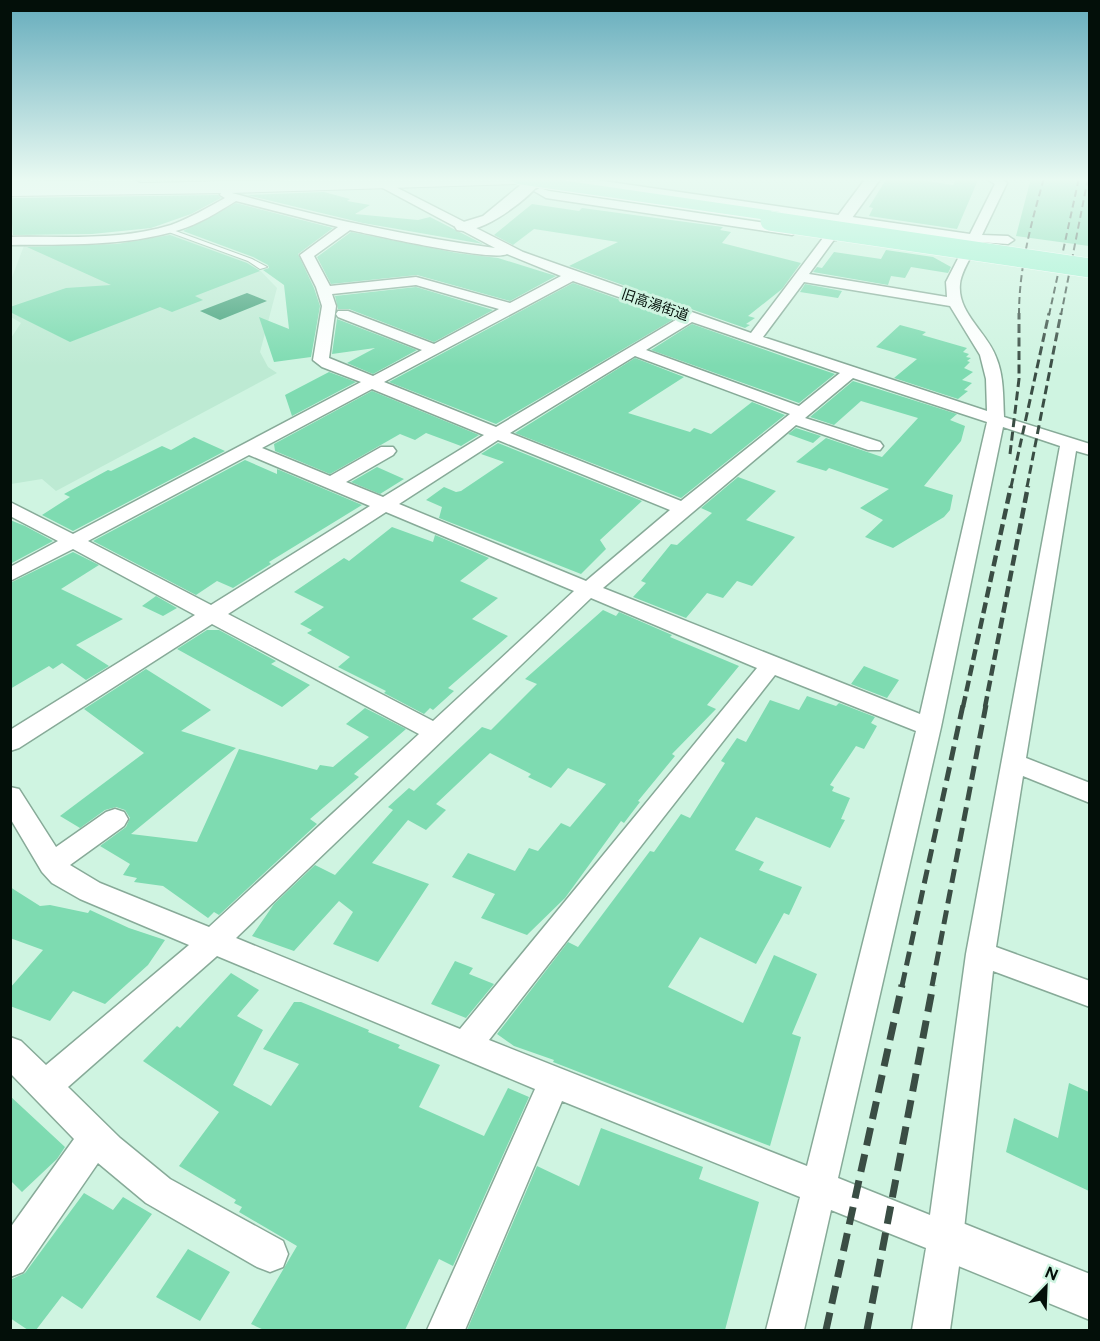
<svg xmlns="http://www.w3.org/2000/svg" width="1100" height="1341" font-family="Figtree,'Noto Sans JP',sans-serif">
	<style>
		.built { fill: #bdead3 }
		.water { fill: #41a079 }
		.building { fill: #7edbb1 }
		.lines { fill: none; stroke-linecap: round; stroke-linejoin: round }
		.service-casing { stroke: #87aa98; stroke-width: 2 }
		.minor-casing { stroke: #87aa98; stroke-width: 3 }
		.tertiary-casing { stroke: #87aa98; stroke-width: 3 }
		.secondary-casing { stroke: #87aa98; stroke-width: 2 }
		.primary-casing { stroke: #fff; stroke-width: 2 }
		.service { fill: #fff; fill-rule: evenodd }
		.minor { fill: #fff; fill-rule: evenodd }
		.tertiary { fill: #fff; fill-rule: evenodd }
		.secondary { fill: #fff; fill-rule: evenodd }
		.primary { fill: #9cf3d0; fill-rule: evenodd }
		.rail-far4 { stroke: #3a4d44; stroke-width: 2; stroke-dasharray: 7 4; stroke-linecap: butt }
		.rail-far3 { stroke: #3a4d44; stroke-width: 3; stroke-dasharray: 9 4.5; stroke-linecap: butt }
		.rail-far2 { stroke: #3a4d44; stroke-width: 4.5; stroke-dasharray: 11 5; stroke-linecap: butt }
		.rail-far1 { stroke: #3a4d44; stroke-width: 5; stroke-dasharray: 14 7; stroke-linecap: butt }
		.rail { stroke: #3a4d44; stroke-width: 7; stroke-dasharray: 18 9; stroke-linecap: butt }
		.primary-bridge-casing { stroke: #fff; stroke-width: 20; stroke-linecap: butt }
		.primary-bridge { stroke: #9cf3d0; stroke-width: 19 }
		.labels { text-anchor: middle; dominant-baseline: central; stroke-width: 6; stroke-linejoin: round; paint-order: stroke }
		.far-street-label { font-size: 14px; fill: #030f09; stroke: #cff4e1 }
	</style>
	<rect width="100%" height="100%" fill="#cff4e1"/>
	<path class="built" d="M 170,232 L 255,265 L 277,288 L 260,352 L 268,367 L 277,373 L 56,491 L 42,479 L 11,484 L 11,338 L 21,323 L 11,317 L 11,280 L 25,243 Z"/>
	<path class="water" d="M 247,293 L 267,301 L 220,320 L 200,311 Z"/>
	<path class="building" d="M 887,178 L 907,178 L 953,185 L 957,178 L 978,180 L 957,229 L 869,216 L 873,208 L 869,207 Z
		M 1031,178 L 1089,178 L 1089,246 L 1016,236 Z
		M 324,192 L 350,199 L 347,201 L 370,205 L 355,214 L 418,220 L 430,217 L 483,244 L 363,223 L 247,195 Z
		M 218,195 L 221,198 L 191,214 L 151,228 L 92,234 L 13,235 L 10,199 L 14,198 Z
		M 236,203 L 333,228 L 298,254 L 314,288 L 320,306 L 311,357 L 274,362 L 259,317 L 289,329 L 284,285 L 263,270 L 269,268 L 268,265 L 253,257 L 183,231 Z
		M 532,204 L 579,211 L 582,208 L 723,227 L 720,230 L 731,232 L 722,243 L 801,263 L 782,289 L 748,316 L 755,318 L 746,324 L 750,325 L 745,328 L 569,266 L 618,242 L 534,229 L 513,245 L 494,235 Z
		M 351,232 L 457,253 L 498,258 L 556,276 L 510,301 L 417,275 L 331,284 L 317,257 Z
		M 170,235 L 247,263 L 260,271 L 195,296 L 203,300 L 172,312 L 160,307 L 70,342 L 10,312 L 10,307 L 66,288 L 111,285 L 27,247 L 117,244 Z
		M 886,250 L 933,257 L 951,267 L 948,273 L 911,267 L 905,278 L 891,276 L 888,285 L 813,272 L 817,267 L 822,268 L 834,252 L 881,259 Z
		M 573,283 L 674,319 L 496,424 L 389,382 Z
		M 805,284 L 842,291 L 838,298 L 800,292 Z
		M 416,287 L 493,310 L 434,342 L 349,309 L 338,309 L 335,296 Z
		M 337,319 L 417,350 L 373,374 L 347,363 L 375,348 L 332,354 Z
		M 692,324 L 788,358 L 835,374 L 799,403 L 651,350 Z
		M 900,325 L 926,332 L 922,335 L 967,348 L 963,352 L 969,354 L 966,357 L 971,358 L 967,361 L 970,362 L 964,368 L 973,372 L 962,380 L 972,383 L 964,390 L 968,391 L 958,399 L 894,378 L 917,359 L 876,347 Z
		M 635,358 L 684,377 L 628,413 L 690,432 L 694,428 L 711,434 L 752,402 L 785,415 L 681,498 L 515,433 Z
		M 329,372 L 356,382 L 292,416 L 285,395 Z
		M 853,381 L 957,414 L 950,420 L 965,426 L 961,441 L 924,486 L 953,495 L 950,510 L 944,517 L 893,548 L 865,537 L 883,520 L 860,508 L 889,489 L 829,468 L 826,471 L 796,462 L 826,438 L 882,457 L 918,418 L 861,401 L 834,425 L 810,417 Z
		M 372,391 L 479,435 L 461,446 L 426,433 L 415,440 L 400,434 L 330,474 L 275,451 L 274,444 Z
		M 796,428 L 821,436 L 813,443 L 788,434 Z
		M 194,437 L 225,451 L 73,531 L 42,515 L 70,497 L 64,494 L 108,470 L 111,471 L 162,446 L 171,450 Z
		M 498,443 L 642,501 L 600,540 L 606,549 L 581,574 L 439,518 L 442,507 L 426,500 L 444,487 L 456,492 L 461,491 L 504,462 L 481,454 Z
		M 245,460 L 277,474 L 277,469 L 362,505 L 269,562 L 271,564 L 233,588 L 217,581 L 196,595 L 93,541 Z
		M 377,467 L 404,479 L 380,494 L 351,482 Z
		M 738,477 L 776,491 L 746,520 L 795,537 L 752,586 L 737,581 L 723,598 L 707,593 L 686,618 L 633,597 L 646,583 L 641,581 L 671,544 L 677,545 L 712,513 L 701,508 Z
		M 10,520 L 25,526 L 53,541 L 10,564 Z
		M 392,527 L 433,542 L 435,535 L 489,558 L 460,581 L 498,598 L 472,619 L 508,636 L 448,688 L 454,691 L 433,710 L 430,708 L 424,714 L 384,693 L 386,691 L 338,667 L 350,657 L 307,633 L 312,630 L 300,624 L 324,607 L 294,592 L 344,558 L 349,561 Z
		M 73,552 L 99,565 L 61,589 L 123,619 L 76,645 L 109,666 L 86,680 L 62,663 L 53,669 L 49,666 L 10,689 L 10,583 Z
		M 156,596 L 177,608 L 163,616 L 142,606 Z
		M 603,610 L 616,616 L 619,612 L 672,635 L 670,637 L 739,666 L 707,705 L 716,709 L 672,754 L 675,756 L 638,801 L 640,802 L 624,823 L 621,821 L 565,898 L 527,935 L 481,918 L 495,894 L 452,877 L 468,853 L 515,871 L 529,848 L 538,851 L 561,823 L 570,827 L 606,784 L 568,768 L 551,788 L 528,777 L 531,774 L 490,753 L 436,804 L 446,810 L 426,830 L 408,820 L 372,863 L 429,884 L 378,962 L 333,944 L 353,912 L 339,901 L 294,951 L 252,936 L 274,904 L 315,865 L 335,875 L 393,810 L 388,807 L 409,788 L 414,791 L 482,727 L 491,730 L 537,684 L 525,679 Z
		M 207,630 L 219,630 L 276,661 L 271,664 L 310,685 L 282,707 L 177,649 Z
		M 864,666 L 899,680 L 887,698 L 851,684 Z
		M 146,669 L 211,710 L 181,731 L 236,748 L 131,834 L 197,842 L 239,749 L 317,770 L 320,765 L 333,767 L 369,737 L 346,724 L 365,708 L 406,729 L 354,774 L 359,777 L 310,819 L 317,824 L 219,915 L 214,912 L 208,918 L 163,886 L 134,882 L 137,878 L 123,875 L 130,864 L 100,846 L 126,827 L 130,818 L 125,810 L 116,807 L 105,810 L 80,828 L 60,816 L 144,753 L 84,709 Z
		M 807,696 L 836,706 L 839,703 L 875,717 L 871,723 L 877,726 L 864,749 L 856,746 L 830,785 L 834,787 L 832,791 L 850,798 L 841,819 L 845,820 L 830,848 L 756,817 L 735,850 L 764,862 L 759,870 L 802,887 L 789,915 L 784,913 L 756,964 L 700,937 L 668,987 L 743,1023 L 774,955 L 817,974 L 792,1034 L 801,1037 L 770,1146 L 553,1062 L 554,1060 L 514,1046 L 497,1034 L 568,942 L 578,947 L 650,851 L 654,852 L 681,814 L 690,818 L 725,763 L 721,761 L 737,738 L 746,742 L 770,700 L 799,710 Z
		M 10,887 L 40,906 L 50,905 L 88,913 L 90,910 L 129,928 L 165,940 L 148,965 L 105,1004 L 73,991 L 50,1021 L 10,1006 L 10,988 L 43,950 L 10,938 Z
		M 455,961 L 473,968 L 469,974 L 494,984 L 466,1018 L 431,1004 Z
		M 231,973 L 259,990 L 237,1016 L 263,1030 L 233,1085 L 271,1106 L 299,1064 L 263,1049 L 294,1002 L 301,1002 L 369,1030 L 368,1032 L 400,1045 L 398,1048 L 440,1065 L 419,1107 L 484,1136 L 508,1088 L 529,1097 L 453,1266 L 439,1259 L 405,1330 L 264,1330 L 251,1324 L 297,1246 L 239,1212 L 242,1207 L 234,1203 L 236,1200 L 179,1166 L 219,1112 L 143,1061 L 177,1026 L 180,1028 Z
		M 1069,1083 L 1089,1092 L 1089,1191 L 1006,1152 L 1014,1118 L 1058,1138 Z
		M 10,1096 L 65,1147 L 57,1159 L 22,1192 L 10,1180 Z
		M 601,1128 L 703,1167 L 699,1179 L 759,1202 L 725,1330 L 467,1330 L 537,1166 L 579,1186 Z
		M 84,1193 L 113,1210 L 123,1197 L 152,1214 L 82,1309 L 62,1296 L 36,1330 L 28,1330 L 10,1318 L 10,1280 L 25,1273 Z
		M 188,1249 L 230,1272 L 200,1321 L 156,1297 Z"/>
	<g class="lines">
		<g class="service-casing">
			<path id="service" d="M 166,229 L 170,229 L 252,259 L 267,267 L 260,269 L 248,261 L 166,231 Z"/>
		</g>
		<g class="minor-casing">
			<path id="minor" d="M 91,178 L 134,180 L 140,183 L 134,186 L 10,186 L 10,180 L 88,181 Z
				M 364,178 L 378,178 L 523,252 L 751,333 L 826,234 L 830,233 L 836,237 L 809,274 L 947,297 L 946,282 L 967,241 L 589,185 L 543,184 L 539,183 L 539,179 L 589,179 L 970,234 L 995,184 L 985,178 L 1000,178 L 1007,183 L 982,235 L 1008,236 L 1014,240 L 1008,244 L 979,242 C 973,254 961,271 960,284 C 957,313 987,332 996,357 C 1004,376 1003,397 1004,417 L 1090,444 L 1090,455 L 1076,451 L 1026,758 L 1090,783 L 1090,803 L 1023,776 L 996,947 L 1090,981 L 1090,1007 L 993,971 L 963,1238 L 950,1330 L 912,1330 L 926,1248 L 831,1210 L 804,1330 L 766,1330 L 800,1197 L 562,1101 L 465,1330 L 427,1330 L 535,1089 L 217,956 L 68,1087 L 120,1138 L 170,1179 L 283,1241 L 288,1254 L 283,1267 L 270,1272 L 257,1267 L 146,1203 L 98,1163 L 23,1272 L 10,1277 L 10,1228 L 74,1139 L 10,1073 L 10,1037 L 21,1041 L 46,1065 L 189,945 L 80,899 L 52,883 L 42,872 L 10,818 L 10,787 L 19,789 L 56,847 L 106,812 L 115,809 L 124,812 L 128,819 L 124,826 L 70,865 L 100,883 L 209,927 L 419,734 L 212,624 L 19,748 L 10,751 L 10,730 L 195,615 L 73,549 L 10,581 L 10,567 L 58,541 L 10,516 L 10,502 L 73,534 L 361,382 L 322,367 L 313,360 L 322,306 L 316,287 L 300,255 L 338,227 L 236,201 C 218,212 199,224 179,230 C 124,247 67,244 10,245 L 10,237 C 64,236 120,241 171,225 C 190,218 207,208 225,198 L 220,195 L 224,186 L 228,185 L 234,188 L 232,193 C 319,217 406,236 495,248 ZM 350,230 C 373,235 493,262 507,254 L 561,276 L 510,303 L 416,277 L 330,286 L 314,256 ZM 573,281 L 679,318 L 496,427 L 384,382 ZM 804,282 L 950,306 L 980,355 L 986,379 L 987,411 L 763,337 ZM 416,285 L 499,309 L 434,344 L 348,311 L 338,311 L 336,314 L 338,317 L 422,350 L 373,376 L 329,358 L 336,306 L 332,294 ZM 692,322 L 840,373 L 799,406 L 646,350 ZM 635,356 L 790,414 L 681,501 L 510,433 ZM 853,378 L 987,422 L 920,714 L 603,588 L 796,425 L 868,450 L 880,450 L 883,446 L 880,442 L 805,418 ZM 372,389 L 484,435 L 383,497 L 346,482 L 393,455 L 396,451 L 393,447 L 381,447 L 330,476 L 262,448 ZM 1003,427 L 1060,446 L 966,954 L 930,1215 L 838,1178 L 941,727 ZM 498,440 L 670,510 L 586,581 L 399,504 ZM 249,455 L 370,506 L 211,605 L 88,541 ZM 386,512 L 574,591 L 433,721 L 228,614 ZM 591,598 L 757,668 L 460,1029 L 236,938 ZM 775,675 L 916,731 L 807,1166 L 489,1040 Z
				M 540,188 L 549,191 L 792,227 L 798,231 L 792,235 L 546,198 L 534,191 Z"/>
		</g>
		<g class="tertiary-casing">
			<path id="tertiary" d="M 529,178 L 543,180 C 529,198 482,236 457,230 L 455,227 L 457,224 L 483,216 Z
				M 866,178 L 881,178 L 836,240 L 824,240 L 822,237 Z
				M 945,1216 L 1090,1274 L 1090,1320 L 929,1254 L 923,1238 L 929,1222 Z"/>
		</g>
		<g class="secondary-casing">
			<path id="secondary" d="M 376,178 L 525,179 L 517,184 L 228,193 L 10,196 L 10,186 Z"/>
		</g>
		<g class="primary-casing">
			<path id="primary" d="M 547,178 L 774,211 L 780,212 L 783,216 L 780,220 L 774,221 L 517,184 L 509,179 Z"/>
		</g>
		<use href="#service" class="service"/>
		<use href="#minor" class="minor"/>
		<use href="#tertiary" class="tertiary"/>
		<use href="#secondary" class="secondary"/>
		<use href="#primary" class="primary"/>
		<path class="rail-far4" d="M 1019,315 C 1019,267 1031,224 1044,178
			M 1049,315 L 1079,178
			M 1061,315 L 1088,178"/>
		<path class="rail-far3" d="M 1010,454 L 1019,379 L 1019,313
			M 1011,487 L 1049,313
			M 1027,487 L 1061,313"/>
		<path class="rail-far2" d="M 963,707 L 1011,486
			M 985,707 L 1028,486"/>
		<path class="rail-far1" d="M 902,986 L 963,705
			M 932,986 L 986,705"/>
		<path class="rail" d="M 826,1330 L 902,985
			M 867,1330 L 933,985"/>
		<g class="primary-bridge-casing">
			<path id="primary-bridge" d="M 770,221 L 1090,268"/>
		</g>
		<use href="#primary-bridge" class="primary-bridge"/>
	</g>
	<linearGradient id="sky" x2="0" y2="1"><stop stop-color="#65acbc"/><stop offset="0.49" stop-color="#e9faf2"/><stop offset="1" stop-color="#e9faf2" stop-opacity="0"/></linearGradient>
	<rect width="1100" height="366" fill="url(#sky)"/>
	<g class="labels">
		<g class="far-street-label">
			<text transform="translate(655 305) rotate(19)">旧高湯街道</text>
		</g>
	</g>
	<rect width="1100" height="1341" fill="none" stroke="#030f09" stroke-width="24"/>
	<g transform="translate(1046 1287) rotate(23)" stroke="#cff4e1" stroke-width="4.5" paint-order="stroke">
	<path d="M0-4.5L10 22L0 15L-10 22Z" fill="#030f09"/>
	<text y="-9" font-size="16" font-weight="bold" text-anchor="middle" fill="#030f09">N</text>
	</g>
</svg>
